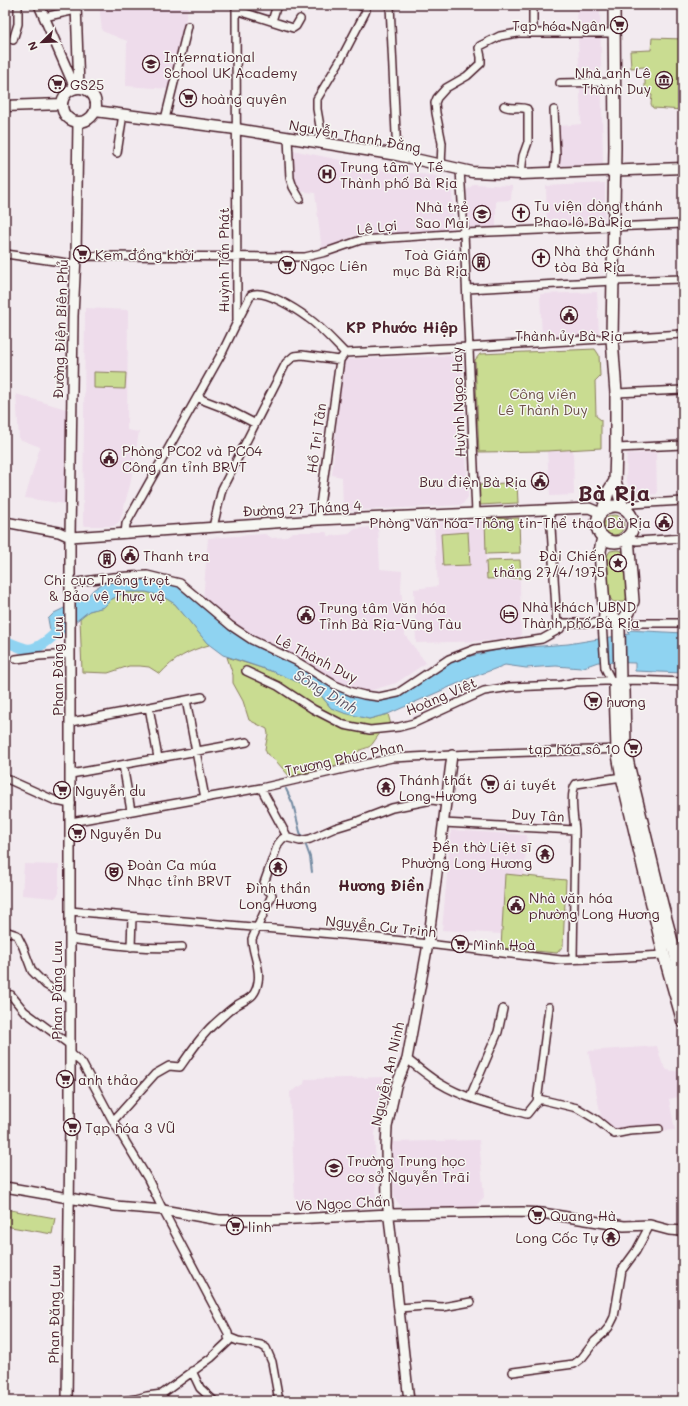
<svg xmlns="http://www.w3.org/2000/svg" width="688" height="1406" font-family="Mali,sans-serif">
	<style>
		.built { fill: #eedceb }
		.green { fill: #c9dc91; stroke: #8a7e5e }
		.water { fill: #8fd3f1; stroke: #738ba2 }
		.lines { fill: none; stroke-linecap: round; stroke-linejoin: round }
		.stream { stroke: #738ba2; stroke-width: 2 }
		.river { stroke: #8fd3f1; stroke-width: 11 }
		.minor-casing { stroke: #4a1f2b; stroke-width: 10 }
		.tertiary-casing { stroke: #4a1f2b; stroke-width: 12 }
		.secondary-casing { stroke: #4a1f2b; stroke-width: 13 }
		.primary-casing { stroke: #4a1f2b; stroke-width: 14 }
		.minor { stroke: #f6f6f2; stroke-width: 7 }
		.tertiary { stroke: #f6f6f2; stroke-width: 9 }
		.secondary { stroke: #f6f6f2; stroke-width: 10 }
		.primary { stroke: #f6f6f2; stroke-width: 11 }
		.labels { text-anchor: middle; dominant-baseline: central; stroke-width: 3; stroke-linejoin: round; paint-order: stroke }
		.poi-label { font-size: 14px; fill: #4a1f2b; stroke: #f6f6f2; text-anchor: start }
		.street-label { font-size: 14px; fill: #4a1f2b; stroke: #f6f6f2 }
		.park-label { font-size: 14px; fill: #6a4e44; stroke: #f6f6f2 }
		.neighbourhood-label { font-size: 15px; font-weight: bold; fill: #4a1f2b; stroke: #f6f6f2 }
		.water-label { font-size: 15px; font-style: italic; fill: #5f5566; stroke: #f6f6f2 }
		.town-label { font-size: 22px; font-weight: bold; fill: #4a1f2b; stroke: #f6f6f2 }
	</style>
	<rect width="100%" height="100%" fill="#f2eaef"/>
	<filter id="ink" filterUnits="userSpaceOnUse"><feTurbulence type="fractalNoise" baseFrequency=".025" numOctaves="2"/><feDisplacementMap in="SourceGraphic" scale="8" xChannelSelector="R" yChannelSelector="G"/><feConvolveMatrix kernelMatrix="1 2 1 2 8 2 1 2 1" color-interpolation-filters="sRGB"/></filter>
	<g filter="url(#ink)">
		<path class="built" d="M 99,5 L 189,5 L 169,89 L 126,86 L 127,41 L 102,31 Z
			M 577,5 L 600,5 L 603,164 L 560,166 L 560,126 L 581,124 Z
			M 292,150 L 364,165 L 397,174 L 412,173 L 437,176 L 449,184 L 452,191 L 454,229 L 353,236 L 322,251 L 315,193 L 298,191 L 293,183 Z
			M 605,183 L 605,223 L 547,226 L 546,186 Z
			M 474,184 L 512,186 L 511,200 L 496,201 L 496,228 L 468,229 L 467,190 Z
			M 597,292 L 599,336 L 542,338 L 540,294 Z
			M 85,308 L 128,310 L 127,430 L 139,432 L 130,485 L 120,521 L 114,526 L 85,526 L 83,520 Z
			M 454,356 L 462,363 L 468,497 L 462,505 L 343,511 L 342,477 L 332,475 L 342,363 L 347,359 Z
			M 16,394 L 66,409 L 65,504 L 25,498 L 40,447 L 19,439 Z
			M 573,449 L 574,495 L 550,496 L 547,451 Z
			M 656,452 L 657,494 L 632,496 L 626,479 L 627,454 Z
			M 485,519 L 487,580 L 520,580 L 521,640 L 416,643 L 414,589 L 438,586 L 434,523 Z
			M 378,526 L 380,569 L 402,571 L 401,587 L 405,635 L 426,663 L 396,683 L 366,692 L 347,687 L 242,631 L 203,600 L 208,538 L 265,534 L 272,538 L 285,537 L 293,532 L 326,532 L 329,536 L 349,534 L 355,529 Z
			M 451,830 L 527,835 L 524,876 L 505,875 L 501,934 L 442,930 Z
			M 24,864 L 59,865 L 59,893 L 55,898 L 22,895 Z
			M 657,1046 L 662,1063 L 667,1070 L 682,1072 L 683,1096 L 669,1099 L 675,1130 L 621,1133 L 603,1127 L 588,1051 Z
			M 389,1077 L 379,1111 L 375,1134 L 376,1203 L 373,1208 L 304,1210 L 295,1202 L 290,1092 L 304,1084 L 305,1079 Z
			M 479,1140 L 484,1197 L 474,1208 L 402,1207 L 394,1198 L 392,1142 Z"/>
		<path class="green" d="M 652,38 L 683,39 L 683,110 L 653,108 L 651,104 L 652,95 L 645,93 L 645,67 L 631,68 L 630,51 L 651,50 Z
			M 595,349 L 599,355 L 600,376 L 595,381 L 596,416 L 601,420 L 601,448 L 547,451 L 479,452 L 475,360 L 480,354 Z
			M 94,372 L 126,373 L 125,389 L 94,388 Z
			M 517,482 L 518,503 L 480,505 L 479,485 Z
			M604 525a10 10 0 1 1 20 0a10 10 0 1 1-20 0Z
			M 519,518 L 520,553 L 486,554 L 485,519 Z
			M 468,532 L 470,565 L 443,566 L 441,534 Z
			M 617,550 L 622,551 L 625,556 L 627,597 L 624,602 L 613,602 L 609,596 L 607,556 L 610,551 Z
			M 520,560 L 521,578 L 487,579 L 486,561 Z
			M 126,592 L 146,592 L 162,596 L 175,604 L 209,645 C 190,650 173,659 160,674 L 149,667 L 140,666 L 129,666 L 108,673 L 82,672 L 80,618 L 89,611 L 104,607 L 112,599 Z
			M 227,657 L 274,672 L 308,686 L 319,693 L 331,708 L 369,719 L 388,714 L 391,725 C 380,732 380,733 373,743 C 367,752 356,745 356,760 L 290,777 L 276,761 L 267,754 L 265,749 L 268,734 L 267,729 L 249,720 L 243,701 L 233,683 L 233,675 Z
			M 505,874 L 566,880 L 563,946 L 557,953 L 501,948 Z
			M 5,1209 L 55,1218 L 52,1234 L 5,1226 Z"/>
		<path class="water" d="M 144,578 L 179,587 L 228,627 L 258,648 L 296,664 L 337,689 L 363,699 L 377,699 L 397,696 L 412,688 L 436,669 L 462,658 L 502,649 L 568,644 L 629,634 L 628,630 L 683,633 L 683,673 L 635,671 L 635,663 L 598,662 L 581,668 L 556,666 L 526,668 L 505,665 L 468,679 L 388,714 L 369,719 L 344,713 L 331,708 L 319,693 L 307,686 L 274,672 L 223,655 L 207,643 L 175,604 L 162,596 L 146,592 L 126,592 L 112,599 L 104,607 L 89,611 L 60,634 L 50,630 L 48,619 L 54,613 L 87,597 L 93,590 L 102,584 Z"/>
		<g class="lines">
			<path class="stream" d="M 286,789 L 293,804 L 300,832 L 303,839
				M 305,843 L 310,857 L 312,872"/>
			<path class="river" d="M 5,641 C 12,644 19,647 26,649 C 40,652 57,631 67,623"/>
			<g class="minor-casing">
				<path id="minor" d="M 390,5 L 397,155
					M 533,5 L 533,33
					M 236,10 L 293,28 L 296,26 L 300,19
					M 44,17 L 76,10
					M 272,21 L 277,5
					M 13,40 L 18,24 L 18,5
					M 560,83 L 614,82
					M 504,106 C 512,110 519,106 527,109 L 528,112 L 528,142 L 523,156 L 521,174
					M 165,119 L 188,26
					M 288,138 L 290,178 L 293,187 L 300,199
					M 323,144 L 317,109 L 317,99 L 341,59 L 365,13 L 366,10 L 364,7 L 358,5
					M 117,153 L 123,114
					M 441,166 L 442,143 L 436,113 L 435,103 L 437,98 L 446,88 L 467,76 L 481,63 L 481,57 L 479,48 L 480,46 L 500,36 L 518,33 L 614,33
					M 460,170 L 464,233 L 476,513
					M 554,173 L 556,155 L 554,110
					M 6,254 L 75,264
					M 76,256 L 305,257 L 326,252 L 361,240 L 464,233 L 683,224
					M 467,289 L 613,281 L 683,279
					M 237,322 L 251,295 C 264,288 297,310 308,318 C 321,327 333,341 345,353
					M 616,393 L 683,390
					M 198,396 L 203,400 L 229,410 L 254,423
					M 616,448 L 683,445
					M 627,510 L 629,506 L 632,504 L 683,501
					M 550,511 L 557,626
					M 318,520 L 340,360
					M 213,527 L 222,489 L 286,363 L 294,356 L 302,355 L 340,360 L 345,353 L 469,347 L 683,334
					M 125,534 L 126,524 L 223,351 L 237,322 L 236,5
					M 628,537 L 632,540 L 637,541 L 683,538
					M 70,583 L 113,577 L 147,575 L 180,583 L 231,626 L 252,640 L 296,661 L 335,685 L 352,692 L 364,695 L 379,697 L 398,693 L 449,659 L 475,649 L 542,639 L 560,629 L 564,623
					M 604,606 L 602,623 L 605,668 L 613,684
					M 557,623 L 683,623
					M 16,659 L 39,656 L 70,654
					M 246,671 L 278,686 L 313,709 L 344,725 L 370,730 L 399,727 L 414,723 L 484,691 L 510,687 L 561,685 L 576,682 L 633,680 L 683,682
					M 186,700 L 205,798
					M 149,707 L 158,758
					M 71,722 L 202,697
					M 123,765 L 131,811
					M 71,774 L 247,742
					M 5,778 L 56,801 L 71,804
					M 261,788 L 288,838
					M 71,822 L 261,788 L 392,758 L 472,754 L 621,749
					M 443,823 L 575,830 L 573,959
					M 575,830 C 574,819 569,793 576,784 L 622,777
					M 70,911 L 378,938 L 561,960 L 589,959 L 664,955
					M 5,931 L 17,935 L 23,947 L 32,971 L 46,985 L 70,999
					M 70,939 C 107,944 144,950 182,947
					M 131,947 L 132,917
					M 11,995 L 24,1011 L 70,1045
					M 70,1053 L 82,1063 L 113,1121 L 148,1179 L 163,1210 L 228,1333 L 229,1341 L 211,1358 L 162,1394 L 147,1396 L 136,1399 L 122,1401
					M 407,1059 C 417,1067 428,1076 439,1083 C 465,1099 497,1106 527,1114 L 539,1099 L 577,1108 L 597,1120 L 614,1134 L 629,1131 L 659,1129
					M 470,1097 L 498,1032 L 503,1009
					M 537,1102 L 549,1007
					M 113,1121 L 155,1074 L 169,1066 L 180,1067 C 190,1053 200,1037 213,1025 C 219,1020 227,1012 234,1007 C 246,998 255,1000 258,982 C 261,967 252,953 252,939 L 272,895 L 270,892 L 265,888 L 264,883 L 278,844 L 282,839 L 285,837 L 300,841 L 310,839 L 335,828 L 358,821 L 392,808 L 432,800 L 446,802
					M 399,1308 L 426,1306 L 443,1307 L 471,1302
					M 228,1337 L 238,1341 L 261,1345 L 266,1348 L 272,1362 L 279,1401
					M 192,1371 L 200,1388 L 214,1401
					M 513,1372 L 574,1364 L 582,1358 L 595,1341 L 604,1333 L 609,1327 L 614,1317 L 622,1270 L 636,1251 L 650,1225
					M 157,1395 L 167,1401"/>
			</g>
			<g class="tertiary-casing">
				<path id="tertiary" d="M 39,5 L 75,88
					M 76,5 L 79,88
					M 5,522 L 59,532 L 70,537 L 318,520 L 589,508 L 601,513
					M 5,1187 L 115,1206 L 163,1210 L 219,1220 L 276,1220 L 389,1214 L 523,1212 L 542,1213 L 624,1226 L 650,1225 L 669,1230 L 683,1231
					M 67,1401 L 70,1123 L 70,537 L 73,316 L 76,256 L 78,122
					M 409,1401 L 387,1199 L 386,1147 L 387,1127 L 396,1086 L 407,1059 L 428,944 L 452,755"/>
			</g>
			<g class="secondary-casing">
				<path id="secondary" d="M62 105a17 17 0 1 1 34 0a17 17 0 1 1-34 0Z
					M 5,106 L 62,104
					M 95,111 L 236,129 L 397,155 L 472,172 L 521,174 L 683,168"/>
			</g>
			<g class="primary-casing">
				<path id="primary" d="M 614,5 L 615,148 L 612,339 L 616,393 L 616,448 L 615,481 L 623,508
					M597 524a18 18 0 1 1 36 0a18 18 0 1 1-36 0Z
					M 603,511 L 608,492 L 615,481
					M 603,537 L 600,551 L 604,606 L 620,624
					M 628,537 L 633,601 L 629,612 L 620,624 L 619,629 L 620,681 L 624,689 L 625,749 L 629,768 L 662,904 L 683,983
					M 620,681 L 615,688 L 617,749 L 622,777 L 664,955 L 683,1022"/>
			</g>
			<use href="#minor" class="minor"/>
			<use href="#tertiary" class="tertiary"/>
			<use href="#secondary" class="secondary"/>
			<use href="#primary" class="primary"/>
		</g>
	</g>
	<defs>
		<g id="supermarket-ring" transform="scale(0.9)"><circle r="9.5" fill="#f6f6f2" stroke="#4a1f2b" stroke-width="1.5"/><path d="M-6-5.5h2.5l.6 2H6L4.5 2H-2.5L-4.4-4H-6ZM-1.5 3.2a1.3 1.3 0 1 0 .1 0ZM3 3.2a1.3 1.3 0 1 0 .1 0Z" fill="#4a1f2b"/></g>
		<g id="school-ring" transform="scale(0.9)"><circle r="9.5" fill="#f6f6f2" stroke="#4a1f2b" stroke-width="1.5"/><path d="M0-5L7-2L0 1L-7-2ZM-4 1L0 2.5L4 1V4Q0 6-4 4Z" fill="#4a1f2b"/></g>
		<g id="museum-ring" transform="scale(0.9)"><circle r="9.5" fill="#f6f6f2" stroke="#4a1f2b" stroke-width="1.5"/><path d="M0-6L6-3V-2H-6V-3ZM-5-1h2V3h-2ZM-1-1h2V3h-2ZM3-1h2V3H3ZM-6 4H6V6H-6Z" fill="#4a1f2b"/></g>
		<g id="hospital-ring" transform="scale(0.9)"><circle r="9.5" fill="#f6f6f2" stroke="#4a1f2b" stroke-width="1.5"/><path d="M-5-5h3v3.5h4V-5h3V5h-3V1.5h-4V5h-3Z" fill="#4a1f2b"/></g>
		<g id="church-ring" transform="scale(0.9)"><circle r="9.5" fill="#f6f6f2" stroke="#4a1f2b" stroke-width="1.5"/><path d="M-1.2-6h2.4v3.5h3.3v2.4h-3.3V6h-2.4V-.1h-3.3v-2.4h3.3Z" fill="#4a1f2b"/></g>
		<g id="building-ring" transform="scale(0.9)"><circle r="9.5" fill="#f6f6f2" stroke="#4a1f2b" stroke-width="1.5"/><path d="M-4-6H4V6H1V3H-1V6H-4ZM-2.5-4.3h1.7v1.8h-1.7ZM.8-4.3h1.7v1.8H.8ZM-2.5-1h1.7V.8h-1.7ZM.8-1h1.7V.8H.8Z" fill="#4a1f2b"/></g>
		<g id="civic-ring" transform="scale(0.9)"><circle r="9.5" fill="#f6f6f2" stroke="#4a1f2b" stroke-width="1.5"/><path d="M-.6-6.5H3V-4.5H.6V-3L4-1V1h2V6H-6V1h2V-1L-.6-3ZM-1.2 2.5V6h2.4V2.5Z" fill="#4a1f2b"/></g>
		<g id="sight-ring" transform="scale(0.9)"><circle r="9.5" fill="#f6f6f2" stroke="#4a1f2b" stroke-width="1.5"/><path d="M0-6L1.8-2.2L6-1.7L2.9 1.2L3.7 5.4L0 3.3L-3.7 5.4L-2.9 1.2L-6-1.7L-1.8-2.2Z" fill="#4a1f2b"/></g>
		<g id="hotel-ring" transform="scale(0.9)"><circle r="9.5" fill="#f6f6f2" stroke="#4a1f2b" stroke-width="1.5"/><path d="M-6-4.5h1.5V1H6V5H4.5V3h-9V5H-6ZM-4 0a1.8 1.8 0 1 1 3.6 0ZM.5 0V-2.5h3Q6-2.5 6 0Z" fill="#4a1f2b"/></g>
		<g id="temple-ring" transform="scale(0.9)"><circle r="9.5" fill="#f6f6f2" stroke="#4a1f2b" stroke-width="1.5"/><path d="M0-6L5-2H3V0L6.5 2.5H4V6H1.5V3h-3V6H-4V2.5H-6.5L-3 0V-2H-5Z" fill="#4a1f2b"/></g>
		<g id="theatre-ring" transform="scale(0.9)"><circle r="9.5" fill="#f6f6f2" stroke="#4a1f2b" stroke-width="1.5"/><path d="M-5-5.5Q0-4 5-5.5V0Q5 5 0 6Q-5 5-5 0ZM-3.3-2.5H-1v1.5H-3.3ZM1-2.5H3.3v1.5H1ZM-2.8 1Q0 5.5 2.8 1Z" fill="#4a1f2b"/></g>
	</defs>
	<g fill-rule="evenodd">
		<use href="#supermarket-ring" x="619" y="25"/>
		<use href="#school-ring" x="151" y="64"/>
		<use href="#museum-ring" x="664" y="80"/>
		<use href="#supermarket-ring" x="57" y="84"/>
		<use href="#supermarket-ring" x="188" y="98"/>
		<use href="#hospital-ring" x="327" y="174"/>
		<use href="#church-ring" x="521" y="213"/>
		<use href="#school-ring" x="482" y="214"/>
		<use href="#supermarket-ring" x="82" y="254"/>
		<use href="#church-ring" x="541" y="258"/>
		<use href="#building-ring" x="481" y="262"/>
		<use href="#supermarket-ring" x="287" y="265"/>
		<use href="#civic-ring" x="569" y="315"/>
		<use href="#civic-ring" x="109" y="458"/>
		<use href="#civic-ring" x="540" y="481"/>
		<use href="#civic-ring" x="664" y="522"/>
		<use href="#civic-ring" x="130" y="555"/>
		<use href="#building-ring" x="107" y="559"/>
		<use href="#sight-ring" x="618" y="563"/>
		<use href="#hotel-ring" x="509" y="614"/>
		<use href="#civic-ring" x="306" y="615"/>
		<use href="#supermarket-ring" x="593" y="701"/>
		<use href="#supermarket-ring" x="633" y="748"/>
		<use href="#supermarket-ring" x="490" y="784"/>
		<use href="#temple-ring" x="386" y="787"/>
		<use href="#supermarket-ring" x="62" y="790"/>
		<use href="#supermarket-ring" x="77" y="833"/>
		<use href="#temple-ring" x="545" y="854"/>
		<use href="#temple-ring" x="278" y="867"/>
		<use href="#theatre-ring" x="114" y="872"/>
		<use href="#civic-ring" x="516" y="905"/>
		<use href="#supermarket-ring" x="460" y="944"/>
		<use href="#supermarket-ring" x="65" y="1079"/>
		<use href="#supermarket-ring" x="72" y="1127"/>
		<use href="#school-ring" x="334" y="1168"/>
		<use href="#supermarket-ring" x="537" y="1215"/>
		<use href="#supermarket-ring" x="235" y="1226"/>
		<use href="#temple-ring" x="611" y="1237"/>
	</g>
	<g class="labels">
		<g class="poi-label">
			<text x="606" y="25" text-anchor="end">Tạp hóa Ngân</text>
			<text x="164" y="56">International<tspan x="164" dy="16">School UK Academy</tspan></text>
			<text x="651" y="72" text-anchor="end">Nhà anh Lê<tspan x="651" dy="16">Thành Duy</tspan></text>
			<text x="70" y="84">GS25</text>
			<text x="201" y="98">hoàng quyên</text>
			<text x="340" y="166">Trung tâm Y Tế<tspan x="340" dy="16">Thành phố Bà Rịa</tspan></text>
			<text x="534" y="205">Tu viện dòng thánh<tspan x="534" dy="16">Phao lô Bà Rịa</tspan></text>
			<text x="469" y="206" text-anchor="end">Nhà trẻ<tspan x="469" dy="16">Sao Mai</tspan></text>
			<text x="554" y="250">Nhà thờ Chánh<tspan x="554" dy="16">tòa Bà Rịa</tspan></text>
			<text x="95" y="254">Kem đồng khởi</text>
			<text x="468" y="254" text-anchor="end">Toà Giám<tspan x="468" dy="16">mục Bà Rịa</tspan></text>
			<text x="300" y="265">Ngọc Liên</text>
			<text x="569" y="335" text-anchor="middle">Thành ủy Bà Rịa</text>
			<text x="122" y="450">Phòng PC02 và PC04<tspan x="122" dy="16">Công an tỉnh BRVT</tspan></text>
			<text x="527" y="481" text-anchor="end">Bưu điện Bà Rịa</text>
			<text x="651" y="522" text-anchor="end">Phòng Văn hóa-Thông tin-Thể thao Bà Rịa</text>
			<text x="143" y="555">Thanh tra</text>
			<text x="605" y="555" text-anchor="end">Đài Chiến<tspan x="605" dy="16">thắng 27/4/1975</tspan></text>
			<text x="107" y="579" text-anchor="middle">Chi cục Trồng trọt<tspan x="107" dy="16">&amp; Bảo vệ Thực vậ</tspan></text>
			<text x="522" y="606">Nhà khách UBND<tspan x="522" dy="16">Thành phố Bà Rịa</tspan></text>
			<text x="319" y="607">Trung tâm Văn hóa<tspan x="319" dy="16">Tỉnh Bà Rịa-Vũng Tàu</tspan></text>
			<text x="606" y="701">hương</text>
			<text x="620" y="748" text-anchor="end">tạp hóa sô 10</text>
			<text x="399" y="779">Thánh thất<tspan x="399" dy="16">Long Hương</tspan></text>
			<text x="503" y="784">ái tuyết</text>
			<text x="75" y="790">Nguyễn du</text>
			<text x="90" y="833">Nguyễn Du</text>
			<text x="532" y="846" text-anchor="end">Đền thờ Liệt sĩ<tspan x="532" dy="16">Phường Long Hương</tspan></text>
			<text x="127" y="864">Đoàn Ca múa<tspan x="127" dy="16">Nhạc tỉnh BRVT</tspan></text>
			<text x="278" y="887" text-anchor="middle">Đình thần<tspan x="278" dy="16">Long Hương</tspan></text>
			<text x="529" y="897">Nhà văn hóa<tspan x="529" dy="16">phường Long Hương</tspan></text>
			<text x="473" y="944">Mình Hoà</text>
			<text x="78" y="1079">anh thảo</text>
			<text x="85" y="1127">Tạp hóa 3 VŨ</text>
			<text x="347" y="1160">Trường Trung học<tspan x="347" dy="16">cơ sở Nguyễn Trãi</tspan></text>
			<text x="550" y="1215">Quang Hà</text>
			<text x="248" y="1226">linh</text>
			<text x="598" y="1237" text-anchor="end">Long Cốc Tự</text>
		</g>
		<g class="street-label">
			<text transform="translate(355 136) rotate(10)">Nguyễn Thanh Đằng</text>
			<text transform="translate(377 227) rotate(-7)">Lê Lợi</text>
			<text transform="translate(223 260) rotate(-90)">Huỳnh Tấn Phát</text>
			<text transform="translate(60 329) rotate(-88)">Đường Điện Biên Phủ</text>
			<text transform="translate(458 402) rotate(-92)">Huỳnh Ngọc Hay</text>
			<text transform="translate(316 438) rotate(-82)">Hồ Tri Tân</text>
			<text transform="translate(302 508) rotate(-3)">Đường 27 Tháng 4</text>
			<text transform="translate(317 658) rotate(27)">Lê Thành Duy</text>
			<text transform="translate(57 666) rotate(-90)">Phan Đăng Lưu</text>
			<text transform="translate(441 696) rotate(-23)">Hoàng Việt</text>
			<text transform="translate(344 758) rotate(-12)">Trương Phúc Phan</text>
			<text transform="translate(538 815) rotate(3)">Duy Tân</text>
			<text transform="translate(381 926) rotate(6)">Nguyễn Cư Trinh</text>
			<text transform="translate(56 990) rotate(-90)">Phan Đăng Lưu</text>
			<text transform="translate(387 1074) rotate(-77)">Nguyễn An Ninh</text>
			<text transform="translate(343 1203) rotate(-3)">Võ Ngọc Chấn</text>
			<text transform="translate(54 1314) rotate(-89)">Phan Đăng Lưu</text>
		</g>
		<g class="park-label">
			<text x="543" y="393">Công viên<tspan x="543" dy="16">Lê Thành Duy</tspan></text>
		</g>
		<g class="neighbourhood-label">
			<text x="402" y="327">KP Phước Hiệp</text>
			<text x="381" y="885">Hương Điền</text>
		</g>
		<g class="water-label">
			<text transform="translate(326 691) rotate(31)">Sông Dinh</text>
		</g>
		<g class="town-label">
			<text x="614" y="492">Bà Rịa</text>
		</g>
	</g>
	<rect width="688" height="1406" fill="none" stroke="#f6f6f2" stroke-width="20"/>
	<rect x="10" y="10" width="668" height="1386" fill="none" stroke="#4a1f2b" stroke-width="1.5" filter="url(#ink)"/>
	<g transform="translate(42 42) rotate(247)" stroke="#f6f6f2" stroke-width="3" paint-order="stroke">
	<path d="M0-3L7 15L0 10L-7 15Z" fill="#4a1f2b"/>
	<text y="-6" font-size="11" font-weight="bold" text-anchor="middle" fill="#4a1f2b">N</text>
	</g>
</svg>
